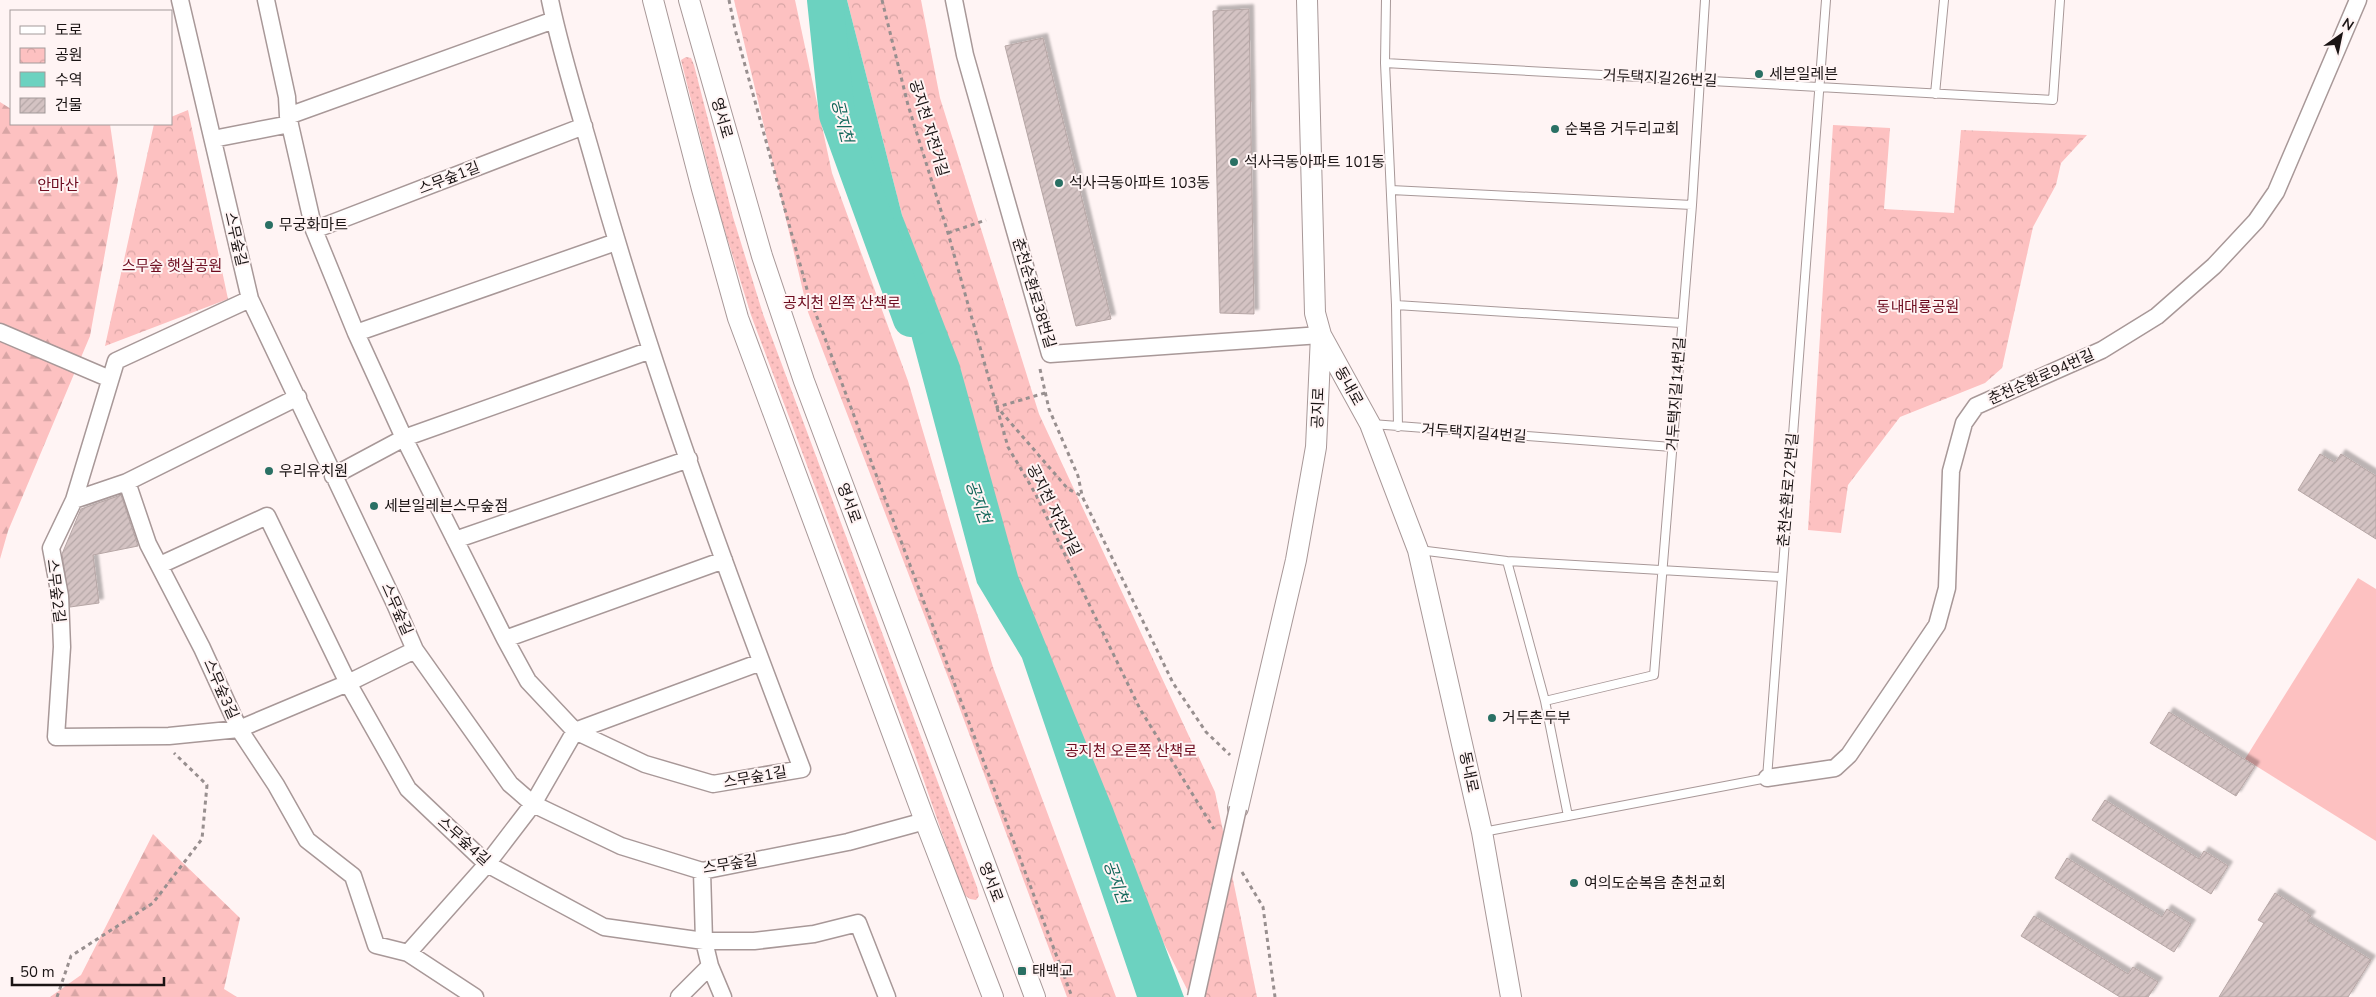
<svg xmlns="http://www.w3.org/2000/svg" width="2376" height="997" font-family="'Nunito Sans','Noto Sans KR',sans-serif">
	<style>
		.grass { fill: url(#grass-dots) }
		.forest { fill: url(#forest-firs) }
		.park { fill: url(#park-crowns) }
		.garden { fill: #fdc1c1 }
		.water { fill: #6cd2c0 }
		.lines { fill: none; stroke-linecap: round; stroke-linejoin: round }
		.river { stroke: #6cd2c0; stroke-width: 36 }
		.building { fill: url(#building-hatch); stroke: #b6a6a5; filter: url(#shadow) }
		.service-casing { stroke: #a89898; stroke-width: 10 }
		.minor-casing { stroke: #a89898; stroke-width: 19 }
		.tertiary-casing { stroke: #a89898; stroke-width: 22 }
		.path { stroke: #988f8f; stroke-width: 3; stroke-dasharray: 4 4; stroke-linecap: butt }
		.service { stroke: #fff; stroke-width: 8 }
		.minor { stroke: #fff; stroke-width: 16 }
		.tertiary { stroke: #fff; stroke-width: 20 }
		.minor-bridge-casing { stroke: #a89898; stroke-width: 19; stroke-linecap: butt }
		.minor-bridge { stroke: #fff; stroke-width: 16 }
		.poi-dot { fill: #2a7064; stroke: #fff4f4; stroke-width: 2 }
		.labels { text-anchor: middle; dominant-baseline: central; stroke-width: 4; stroke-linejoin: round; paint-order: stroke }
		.poi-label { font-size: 15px; fill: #1a1414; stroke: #fff4f4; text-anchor: start }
		.street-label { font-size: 15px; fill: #1a1414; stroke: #fff4f4 }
		.park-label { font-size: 15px; fill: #6e0c1f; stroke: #fff4f4 }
		.water-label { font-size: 16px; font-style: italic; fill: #12665a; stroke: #fff4f4 }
	</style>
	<defs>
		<pattern id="grass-dots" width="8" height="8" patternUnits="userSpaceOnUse" patternTransform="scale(1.25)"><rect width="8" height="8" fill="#fdc1c1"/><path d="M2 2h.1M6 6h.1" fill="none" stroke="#d8a5a5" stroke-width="1.8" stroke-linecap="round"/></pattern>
		<pattern id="forest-firs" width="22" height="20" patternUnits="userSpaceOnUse" patternTransform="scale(1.25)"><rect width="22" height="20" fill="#fdc1c1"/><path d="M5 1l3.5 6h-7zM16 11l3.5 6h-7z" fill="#d8a5a5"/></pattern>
		<pattern id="park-crowns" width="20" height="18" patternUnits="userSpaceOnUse" patternTransform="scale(1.25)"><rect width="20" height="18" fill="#fdc1c1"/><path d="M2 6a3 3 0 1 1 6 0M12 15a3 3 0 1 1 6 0" fill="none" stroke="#d8a5a5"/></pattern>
		<pattern id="building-hatch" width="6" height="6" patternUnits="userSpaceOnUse" patternTransform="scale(1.25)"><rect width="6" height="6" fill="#d4c3c3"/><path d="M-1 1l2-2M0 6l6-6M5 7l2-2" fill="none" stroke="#b5a7a7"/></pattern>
		<filter id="shadow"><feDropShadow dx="4.5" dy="-4.5" stdDeviation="1" flood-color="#0004"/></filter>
	</defs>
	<rect width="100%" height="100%" fill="#fff4f4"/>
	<path class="grass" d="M 686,57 L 691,58 L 694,65 L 733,217 L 763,314 L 977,887 L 979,896 L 976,900 L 970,899 L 963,894 L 915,755 L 751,315 L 720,215 L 682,64 L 681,60 Z"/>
	<path class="forest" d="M 0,102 L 11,109 L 11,124 L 110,124 L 118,180 L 90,336 L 8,531 L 0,559 Z
		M 153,834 L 240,918 L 224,989 L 237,997 L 50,997 L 81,975 Z"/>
	<path class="park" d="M 734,0 L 795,0 L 832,173 L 908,381 L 993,667 L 1116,997 L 1067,997 L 951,685 L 808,312 Z
		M 847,0 L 921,0 L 940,98 L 1039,414 L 1215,792 L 1257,997 L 1191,997 L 1077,772 L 902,215 Z
		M 188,110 L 228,299 L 105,346 L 154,124 L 171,124 L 171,117 Z
		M 1833,125 L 1890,128 L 1884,209 L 1954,213 L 1961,130 L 2087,135 L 2061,163 L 2056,185 L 2033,227 L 2002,368 L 1985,383 L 1900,417 L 1848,485 L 1841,533 L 1808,530 Z"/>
	<path class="garden" d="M 2358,578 L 2376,589 L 2376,841 L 2245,759 Z"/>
	<path class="water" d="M 822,0 L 847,0 L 902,215 L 959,363 L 1018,576 L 1112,806 L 1184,997 L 1137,997 L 1022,658 L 977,583 Z"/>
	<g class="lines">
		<path class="river" d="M 825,0 L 837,115 L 911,319"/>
	</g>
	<path class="building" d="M 1249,9 L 1254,314 L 1220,313 L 1213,11 Z
		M 1043,38 L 1111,319 L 1076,326 L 1005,46 Z
		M 2320,454 L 2335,463 L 2341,454 L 2376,476 L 2376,539 L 2298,490 Z
		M 121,495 L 138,546 L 93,555 L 99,603 L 70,607 L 62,554 L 81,509 Z
		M 2169,712 L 2255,766 L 2236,796 L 2150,743 Z
		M 2105,800 L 2199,859 L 2204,851 L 2228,866 L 2211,894 L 2092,820 Z
		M 2067,858 L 2162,917 L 2167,909 L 2191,924 L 2174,952 L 2055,878 Z
		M 2275,893 L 2311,916 L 2307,921 L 2371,960 L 2348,997 L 2219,997 L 2264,923 L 2258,920 Z
		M 2034,916 L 2128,974 L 2133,967 L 2158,982 L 2148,997 L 2120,997 L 2021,936 Z"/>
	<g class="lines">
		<g class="service-casing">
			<path id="service" d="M 1386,0 L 1385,63 L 1396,305 L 1398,427
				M 1385,63 C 1608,75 1831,89 2053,100 L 2060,0
				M 1935,94 L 1944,0
				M 1391,190 L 1692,205
				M 1396,305 L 1681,323
				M 1372,424 L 1672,447
				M 1419,550 L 1507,561 L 1781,577
				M 1545,701 L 1654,675 L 1692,205 L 1705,0
				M 1568,816 L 1767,778 L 1826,0
				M 1483,832 L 1568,816 L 1545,701 L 1507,561"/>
		</g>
		<g class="minor-casing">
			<path id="minor" d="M 180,0 L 250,299 L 395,604 L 415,650 L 510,784 L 533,804 L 621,846 L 702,871 L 848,842 L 925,821
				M 266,0 L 287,97 L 288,116 L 314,230 L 356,333 L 404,438 L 505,639 L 528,681 L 575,731 L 645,764 L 713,784 L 802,769 C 727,573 654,375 597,173 C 581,115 562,58 550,0
				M 954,0 L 965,55 L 1050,354 L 1321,335
				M 288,116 L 554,20
				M 213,139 L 290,124
				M 314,230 L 584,126
				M 250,299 L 116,361 L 74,500 L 51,548 L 60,596 L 62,647 L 56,737 L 169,736 L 239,729 L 348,683 L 415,650
				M 0,332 L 110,379
				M 356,333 L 616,242
				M 298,397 L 127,482 L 148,544 L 202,648 L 239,729 L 276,785 L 307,840 L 353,876 L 376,945 L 408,953 L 475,997
				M 333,476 L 404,438 L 651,350
				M 74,500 L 127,482
				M 455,540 L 689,459
				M 160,565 L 267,516 L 348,683 L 408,789 L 487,864 L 604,927 L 704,941 L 754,941 L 814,934 L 858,923 L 887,997
				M 505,639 L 724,560
				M 1767,778 L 1835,768 L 1849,755 L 1937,625 L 1947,588 L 1951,471 L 1964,423 L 1976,406 L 2102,350 L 2157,316 L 2214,266 L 2256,221 L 2276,192 L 2358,0
				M 702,871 L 704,941 L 710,966
				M 408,953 L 487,864 L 533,804 L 575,731 L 761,662
				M 679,997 L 710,966 L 723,997"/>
		</g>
		<g class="tertiary-casing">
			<path id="tertiary" d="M 653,0 L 702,189 L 738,318 L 925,821 L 993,997
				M 689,0 L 762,256 L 804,381 L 1035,997
				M 1321,335 L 1370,424 L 1418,550 L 1482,832 L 1511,997
				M 1238,808 L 1296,560 L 1316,447 L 1321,335 L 1315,313 L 1307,0"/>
		</g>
		<path class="path" d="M 729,0 L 735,29 L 808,293 L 1072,997
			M 882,0 L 908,105 L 948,233 L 1008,447 L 1035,493 L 1140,709 L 1214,829
			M 948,233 L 986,220
			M 1040,369 L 1049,409 L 1078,476 L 1082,495
			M 1045,393 L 997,407 L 1068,489 L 1082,496 L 1173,683 L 1206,732 L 1230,755
			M 1242,872 L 1263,907 L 1275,997
			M 57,997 L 71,956 L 153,903 L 202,839 L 207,785 L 174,753"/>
		<use href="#service" class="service"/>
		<use href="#minor" class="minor"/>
		<use href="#tertiary" class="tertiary"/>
		<g class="minor-bridge-casing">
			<path id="minor-bridge" d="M 1196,997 L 1238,808"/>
		</g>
		<use href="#minor-bridge" class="minor-bridge"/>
	</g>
	<g class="poi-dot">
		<circle cx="1759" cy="74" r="5"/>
		<circle cx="1555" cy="129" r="5"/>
		<circle cx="1234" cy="162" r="5"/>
		<circle cx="1059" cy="183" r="5"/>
		<circle cx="269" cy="225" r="5"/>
		<circle cx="269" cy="471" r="5"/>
		<circle cx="374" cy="506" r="5"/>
		<circle cx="1492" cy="718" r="5"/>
		<circle cx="1574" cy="883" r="5"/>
		<rect x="1017" y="966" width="10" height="10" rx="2.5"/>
	</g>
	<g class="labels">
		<g class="poi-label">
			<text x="1769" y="74">세븐일레븐</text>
			<text x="1565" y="129">순복음 거두리교회</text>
			<text x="1244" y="162">석사극동아파트 101동</text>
			<text x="1069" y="183">석사극동아파트 103동</text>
			<text x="279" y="225">무궁화마트</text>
			<text x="279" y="471">우리유치원</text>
			<text x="384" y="506">세븐일레븐스무숲점</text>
			<text x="1502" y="718">거두촌두부</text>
			<text x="1584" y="883">여의도순복음 춘천교회</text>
			<text x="1032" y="971">태백교</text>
		</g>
		<g class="street-label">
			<text transform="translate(1660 78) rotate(3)">거두택지길26번길</text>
			<text transform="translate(722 118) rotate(74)">영서로</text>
			<text transform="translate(929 128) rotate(73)">공지천 자전거길</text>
			<text transform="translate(449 178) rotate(-21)">스무숲1길</text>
			<text transform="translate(236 239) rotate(77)">스무숲길</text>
			<text transform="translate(1034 293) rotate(73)">춘천순환로38번길</text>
			<text transform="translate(2041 377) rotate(-24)">춘천순환로94번길</text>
			<text transform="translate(1349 386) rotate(61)">동내로</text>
			<text transform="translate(1676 394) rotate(-86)">거두택지길14번길</text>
			<text transform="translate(1318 408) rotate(-88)">공지로</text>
			<text transform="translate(1474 433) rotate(4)">거두택지길4번길</text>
			<text transform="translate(1788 490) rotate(-85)">춘천순환로72번길</text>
			<text transform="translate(849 503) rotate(70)">영서로</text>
			<text transform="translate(1054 510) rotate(63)">공지천 자전거길</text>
			<text transform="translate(56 591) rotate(83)">스무숲2길</text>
			<text transform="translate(397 609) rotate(66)">스무숲길</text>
			<text transform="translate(221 689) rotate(66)">스무숲3길</text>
			<text transform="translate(1469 772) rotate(78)">동내로</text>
			<text transform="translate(755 777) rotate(-10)">스무숲1길</text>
			<text transform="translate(464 841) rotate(42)">스무숲4길</text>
			<text transform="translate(730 864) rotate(-9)">스무숲길</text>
			<text transform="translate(991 882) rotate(69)">영서로</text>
		</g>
		<g class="park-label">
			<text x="58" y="185">안마산</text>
			<text x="172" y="266">스무숲 햇살공원</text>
			<text x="842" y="303">공치천 왼쪽 산책로</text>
			<text x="1918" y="307">동내대룡공원</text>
			<text x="1131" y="751">공지천 오른쪽 산책로</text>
		</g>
		<g class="water-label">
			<text transform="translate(842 121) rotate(76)">공지천</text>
			<text transform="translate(978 502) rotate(70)">공지천</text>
			<text transform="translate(1116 882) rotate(70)">공지천</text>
		</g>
	</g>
	<rect x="10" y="10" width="162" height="115" fill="#fff4f4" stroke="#a39a9a"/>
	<rect x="20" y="26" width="25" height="8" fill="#ffffff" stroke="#a39a9a"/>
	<text x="55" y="35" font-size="15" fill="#1a1414">도로</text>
	<rect x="20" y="48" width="25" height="15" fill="url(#park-crowns)" stroke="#a39a9a"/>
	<text x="55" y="60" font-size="15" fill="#1a1414">공원</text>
	<rect x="20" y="72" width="25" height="15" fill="#6cd2c0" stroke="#a39a9a"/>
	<text x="55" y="85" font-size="15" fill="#1a1414">수역</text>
	<rect x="20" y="98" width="25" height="15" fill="url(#building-hatch)" stroke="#a39a9a"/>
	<text x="55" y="110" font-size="15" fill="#1a1414">건물</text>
	<g transform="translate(2341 35) rotate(33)" stroke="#fff4f4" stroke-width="4" paint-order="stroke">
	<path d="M0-4L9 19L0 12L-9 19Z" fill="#1a1414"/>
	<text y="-8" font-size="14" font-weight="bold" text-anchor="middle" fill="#1a1414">N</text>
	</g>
	<path d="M12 977v8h152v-8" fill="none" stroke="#1a1414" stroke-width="2.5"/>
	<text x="20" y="977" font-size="15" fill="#1a1414" stroke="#fff4f4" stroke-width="4" paint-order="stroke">50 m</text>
</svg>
